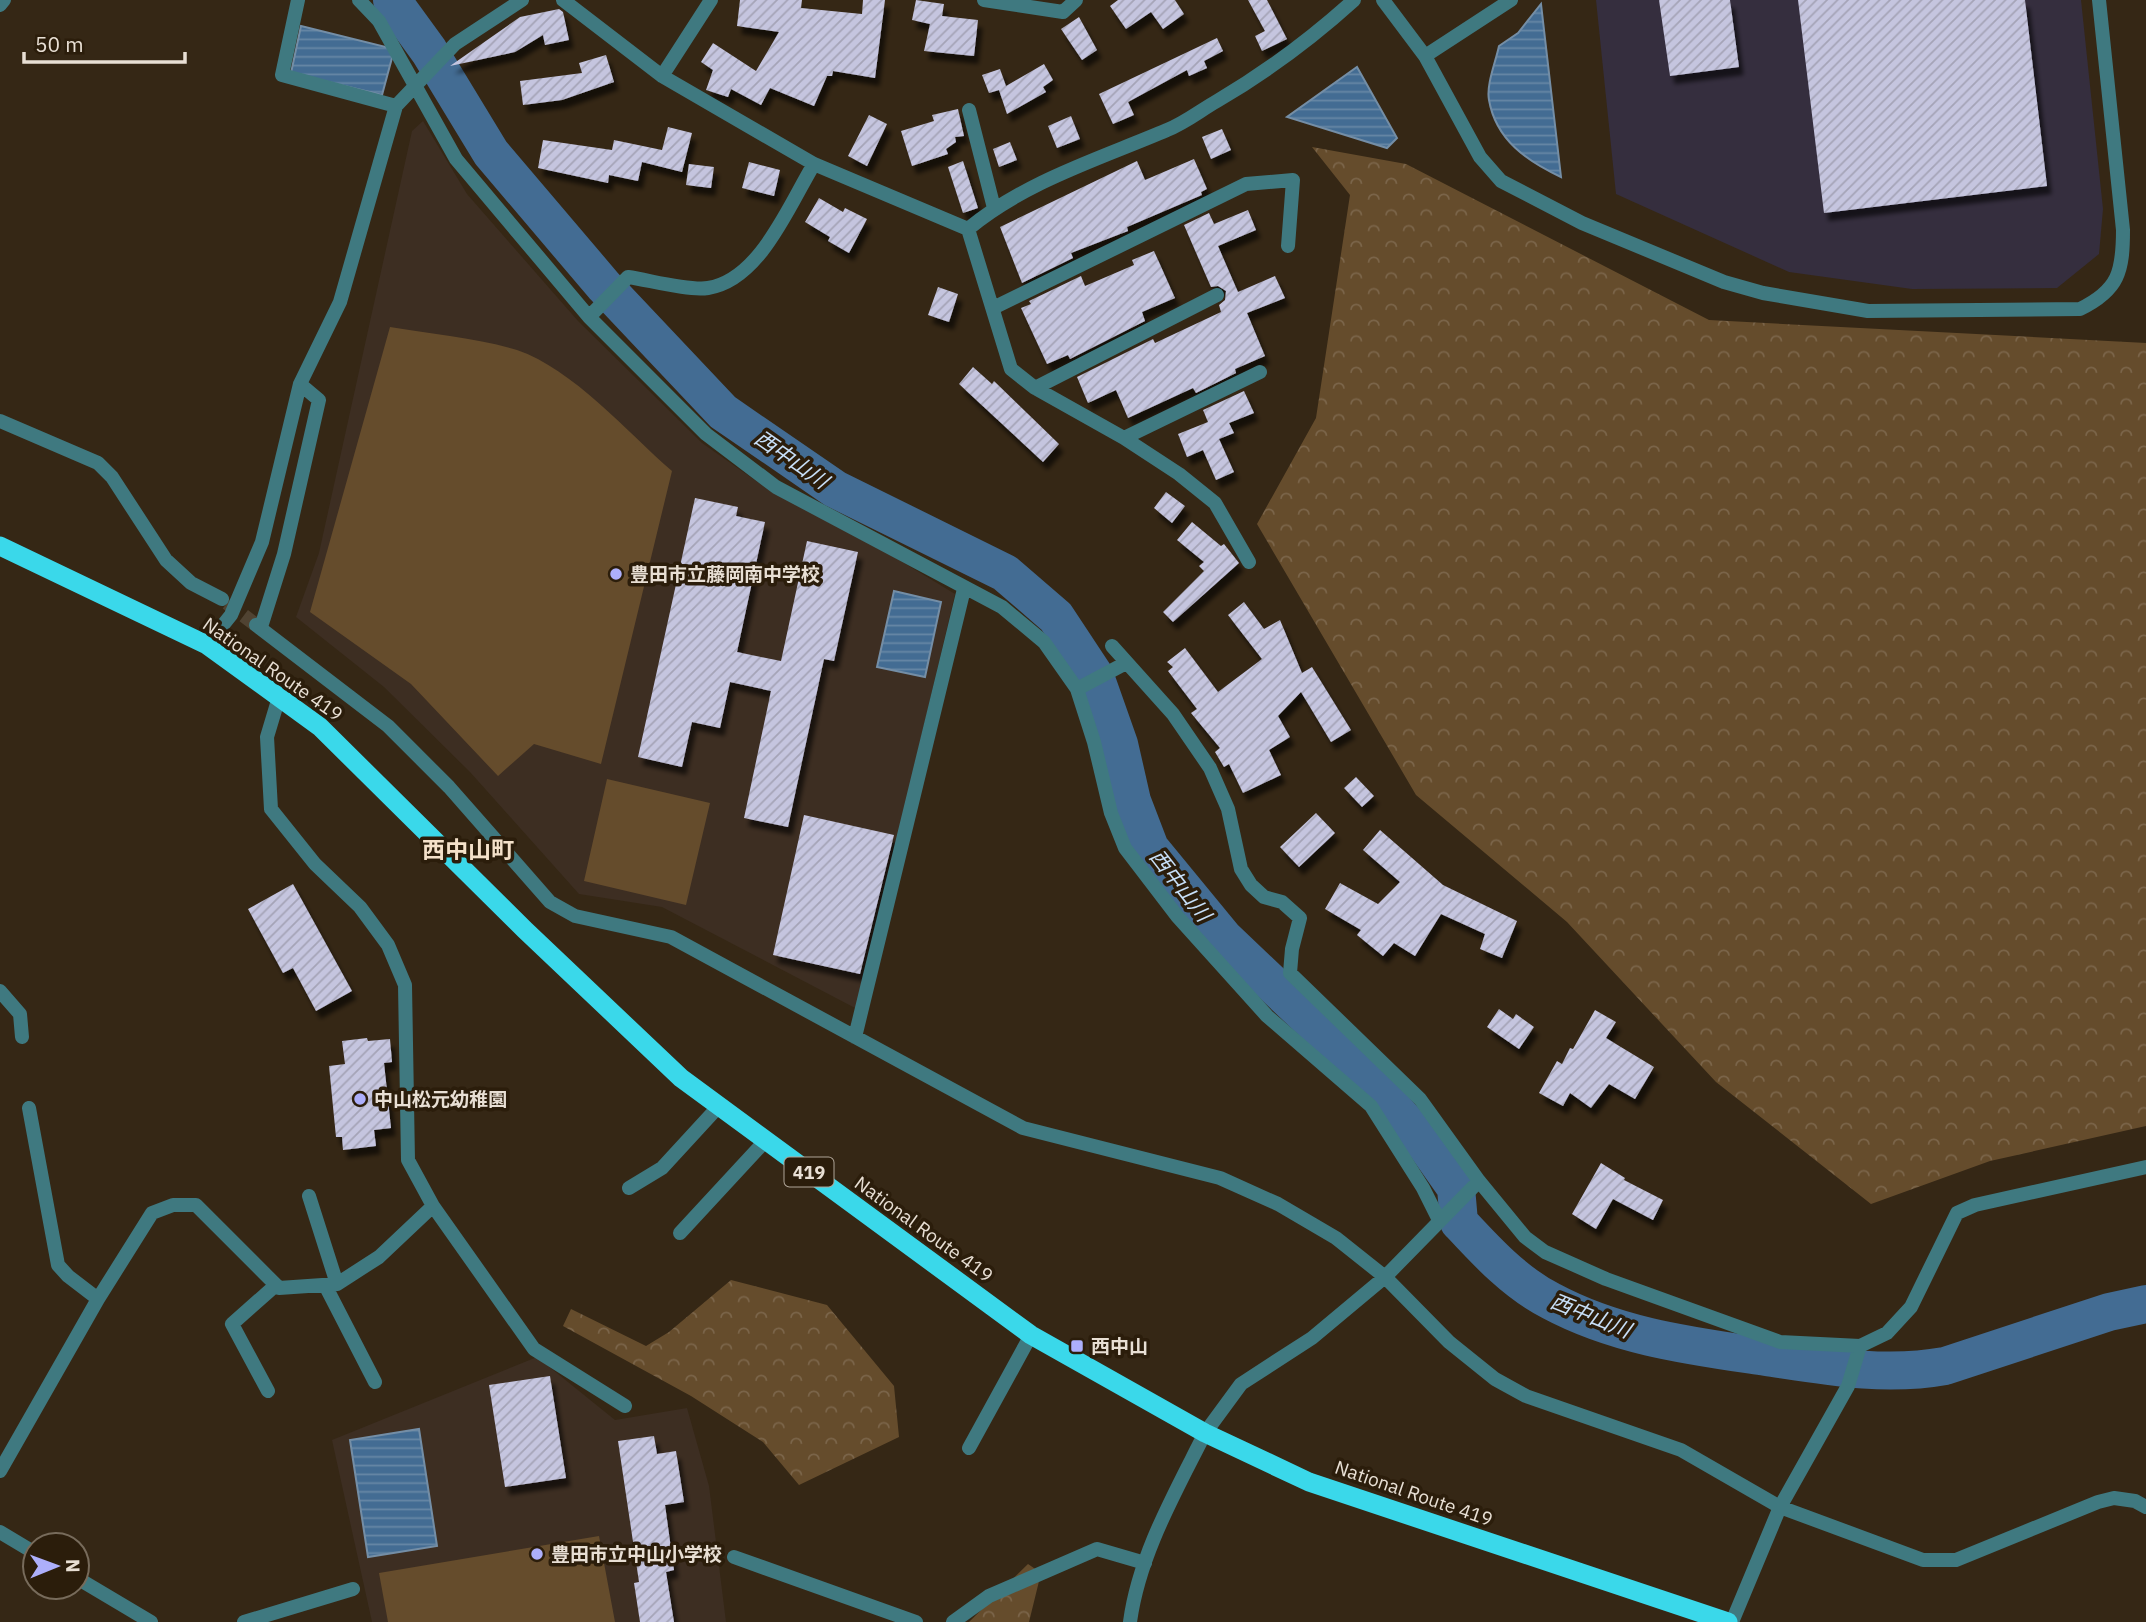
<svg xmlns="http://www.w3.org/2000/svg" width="2146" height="1622" font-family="'IBM Plex Sans','Noto Sans JP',sans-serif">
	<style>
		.industrial { fill: #352e3e }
		.education { fill: #3d2e22 }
		.green { fill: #654c2c }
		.forest { fill: url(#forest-crowns) }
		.water { fill: url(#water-rules); stroke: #748ea6; stroke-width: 2 }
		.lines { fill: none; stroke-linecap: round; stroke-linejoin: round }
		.river { stroke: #436c93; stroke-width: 38 }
		.building { fill: url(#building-hatch); filter: url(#shadow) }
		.minor-tunnel { stroke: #504332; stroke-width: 14; stroke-dasharray: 14 7; stroke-linecap: butt }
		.minor { stroke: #3f7980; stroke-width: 14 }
		.tertiary { stroke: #3f7980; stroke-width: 14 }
		.trunk { stroke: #3ad8ea; stroke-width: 19 }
		.poi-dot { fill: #adaffb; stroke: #2b1d0b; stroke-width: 2.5 }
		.labels { text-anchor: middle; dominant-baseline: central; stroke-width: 7; stroke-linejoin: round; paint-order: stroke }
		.shield { fill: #2b1d0b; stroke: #afa598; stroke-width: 2 }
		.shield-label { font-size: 18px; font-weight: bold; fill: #e8dfd4 }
		.poi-label { font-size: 19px; font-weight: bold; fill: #e8dfd4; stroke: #2b1d0b; text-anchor: start }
		.street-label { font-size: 19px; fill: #e8dfd4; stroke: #2b1d0b }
		.water-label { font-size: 21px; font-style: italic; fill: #c8e0f9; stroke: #2b1d0b }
		.quarter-label { font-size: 23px; font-weight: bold; fill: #f4e1ca; stroke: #2b1d0b }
	</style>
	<defs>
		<pattern id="forest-crowns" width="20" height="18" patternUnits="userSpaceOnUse" patternTransform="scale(1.75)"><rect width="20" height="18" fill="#654c2c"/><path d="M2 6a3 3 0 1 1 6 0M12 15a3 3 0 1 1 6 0" fill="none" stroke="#7b654a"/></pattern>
		<pattern id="water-rules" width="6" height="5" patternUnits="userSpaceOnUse" patternTransform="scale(1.75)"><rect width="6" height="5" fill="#436c93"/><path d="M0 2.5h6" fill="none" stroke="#6787a6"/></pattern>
		<pattern id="building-hatch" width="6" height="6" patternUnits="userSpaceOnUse" patternTransform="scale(1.75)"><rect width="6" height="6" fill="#c5c5df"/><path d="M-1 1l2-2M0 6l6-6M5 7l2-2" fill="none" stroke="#a5a4b7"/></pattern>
		<filter id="shadow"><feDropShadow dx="4.5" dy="8" stdDeviation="2" flood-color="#0009"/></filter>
	</defs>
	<rect width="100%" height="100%" fill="#352715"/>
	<path class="industrial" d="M 1596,0 L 2081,0 L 2103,209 L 2099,254 L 2057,288 L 1912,289 L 1789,272 L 1616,194 Z"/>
	<path class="education" d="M 423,121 L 467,194 L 578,321 L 702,443 L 772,492 L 858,535 L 955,594 L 857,1009 L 662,907 L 579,894 L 470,772 L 384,687 L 296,617 L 319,553 L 412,131 Z
		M 537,1357 L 615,1420 L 687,1408 L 709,1486 L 726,1622 L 372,1622 L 332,1440 Z"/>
	<path class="green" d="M 390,327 C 430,334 478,338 517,350 C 573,369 627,432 672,471 L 601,764 L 534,744 L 498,776 L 411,684 L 310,612 Z
		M 607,779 L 710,803 L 686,905 L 584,881 Z
		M 599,1536 L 615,1622 L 388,1622 L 379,1573 Z"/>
	<path class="forest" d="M 1312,147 L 1406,164 L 1709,320 L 2146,343 L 2146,1126 L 1990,1161 L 1871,1204 L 1716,1082 L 1567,922 L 1416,795 L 1257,524 L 1316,418 L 1350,195 Z
		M 731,1280 L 827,1305 L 894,1386 L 899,1437 L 799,1485 L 763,1442 L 691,1396 L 563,1326 L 571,1309 L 646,1346 L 669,1332 Z
		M 1028,1564 L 1041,1573 L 1029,1622 L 969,1622 Z"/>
	<path class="water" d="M 1541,4 L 1561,177 C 1527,161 1496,140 1489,100 C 1486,85 1496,61 1499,46 L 1518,33 Z
		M 301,26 L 390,48 L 393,54 L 382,95 L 291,73 Z
		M 1357,67 L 1397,138 L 1387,148 L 1287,117 Z
		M 894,591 L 941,602 L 925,677 L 877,667 Z
		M 419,1429 L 437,1546 L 368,1557 L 350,1440 Z"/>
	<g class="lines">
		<path class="river" d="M 392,0 L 429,51 L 491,153 L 604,286 L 723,412 L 835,489 L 1005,573 L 1056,617 L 1095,676 L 1119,744 L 1132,801 L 1150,848 L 1224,938 L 1344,1052 L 1425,1144 L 1456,1188 L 1459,1222 C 1485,1250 1515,1283 1551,1301 C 1618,1337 1692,1346 1766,1357 C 1826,1366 1884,1377 1945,1366 L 2109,1312 L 2146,1304"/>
	</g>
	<path class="building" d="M 740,0 L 802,0 L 801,8 L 862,14 L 863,0 L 885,0 L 875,78 L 833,71 L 832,76 L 827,76 L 814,106 L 770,88 L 761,105 L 731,89 L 728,97 L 706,90 L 713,70 L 701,62 L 713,43 L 756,71 L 779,32 L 737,26 Z
		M 916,0 L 944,4 L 942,16 L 978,20 L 974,56 L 924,51 L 930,24 L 912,20 Z
		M 1118,0 L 1175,0 L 1184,14 L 1163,29 L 1151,12 L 1126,29 L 1110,6 Z
		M 1248,0 L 1267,0 L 1287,39 L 1262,51 L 1255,36 L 1265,31 Z
		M 1659,0 L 1730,0 L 1739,67 L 1670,76 Z
		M 1798,0 L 2025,0 L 2047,186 L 1824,213 Z
		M 559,9 L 563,12 L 569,40 L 545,45 L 543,35 L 515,52 L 450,66 L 520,17 Z
		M 1079,17 L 1097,50 L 1082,60 L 1061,29 Z
		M 1217,38 L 1223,51 L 1204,61 L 1207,68 L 1189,76 L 1187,70 L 1128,102 L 1134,115 L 1113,124 L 1099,94 Z
		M 606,55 L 614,82 L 562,100 L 523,105 L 520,81 L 582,73 L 579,63 Z
		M 1044,64 L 1053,80 L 1043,87 L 1046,92 L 1007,114 L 999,90 L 989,93 L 982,75 L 1000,69 L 1006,86 Z
		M 958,109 L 964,136 L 955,137 L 956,142 L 946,149 L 948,154 L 912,166 L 901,131 L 934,121 L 932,115 Z
		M 869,115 L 887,124 L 867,166 L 848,156 Z
		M 1071,116 L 1080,139 L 1057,148 L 1048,126 Z
		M 668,127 L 692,133 L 682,172 L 642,162 L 638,181 L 609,175 L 608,183 L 538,168 L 543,140 L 612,150 L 614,140 L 662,150 Z
		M 1222,129 L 1231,150 L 1211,159 L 1202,137 Z
		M 1010,142 L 1017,160 L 999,167 L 993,149 Z
		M 1194,159 L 1207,189 L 1201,192 L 1202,195 L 1127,227 L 1128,231 L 1071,253 L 1073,258 L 1022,283 L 1000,227 L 1137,161 L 1145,180 Z
		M 963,161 L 978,208 L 963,213 L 948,167 Z
		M 749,162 L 780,170 L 774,196 L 742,188 Z
		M 689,164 L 714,167 L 711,188 L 686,185 Z
		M 819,198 L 843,212 L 845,208 L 867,219 L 849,253 L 828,241 L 830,237 L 805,222 Z
		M 1248,210 L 1256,230 L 1218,246 L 1238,292 L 1275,276 L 1285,298 L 1247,313 L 1265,356 L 1235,369 L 1236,373 L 1196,393 L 1193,388 L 1128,418 L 1116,390 L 1088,403 L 1077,377 L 1153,339 L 1155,343 L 1221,312 L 1219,305 L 1225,300 L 1226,291 L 1218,286 L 1211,287 L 1184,225 L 1209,213 L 1214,224 Z
		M 1154,251 L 1175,298 L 1142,312 L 1145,321 L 1070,359 L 1068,355 L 1047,364 L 1021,308 L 1031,304 L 1029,301 L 1081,276 L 1085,286 L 1134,265 L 1132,260 Z
		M 938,287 L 958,294 L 949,322 L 928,315 Z
		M 973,367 L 992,384 L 994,381 L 1059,444 L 1043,462 L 959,384 Z
		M 1244,391 L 1254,413 L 1229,423 L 1234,433 L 1219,439 L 1234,472 L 1216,480 L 1203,450 L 1187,457 L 1178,434 L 1208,422 L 1203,410 Z
		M 1166,492 L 1185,506 L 1172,523 L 1154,508 Z
		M 695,498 L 738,507 L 736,516 L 765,522 L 737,652 L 781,661 L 807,541 L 858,552 L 834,661 L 824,659 L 788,827 L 744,818 L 771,691 L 730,682 L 720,728 L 692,722 L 682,767 L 638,757 Z
		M 1192,522 L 1221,546 L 1224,544 L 1239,563 L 1173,622 L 1163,612 L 1204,571 L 1199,566 L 1204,562 L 1177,540 Z
		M 1244,602 L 1264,629 L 1280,620 L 1302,673 L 1312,667 L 1351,730 L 1331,742 L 1301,692 L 1278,716 L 1290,737 L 1269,750 L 1281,775 L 1243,793 L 1229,764 L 1224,767 L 1215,752 L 1220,748 L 1191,713 L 1197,709 L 1168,671 L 1173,667 L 1167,662 L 1185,648 L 1218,692 L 1262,659 L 1228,615 Z
		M 1356,777 L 1374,796 L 1362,807 L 1344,788 Z
		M 1316,813 L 1335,833 L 1299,867 L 1280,847 Z
		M 804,815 L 894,835 L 860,974 L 773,955 Z
		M 1380,830 L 1443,885 L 1517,921 L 1502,958 L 1480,949 L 1485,934 L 1441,914 L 1415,956 L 1394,943 L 1383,956 L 1357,935 L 1361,930 L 1325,909 L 1340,883 L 1378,904 L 1400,882 L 1363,850 Z
		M 293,884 L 352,991 L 316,1011 L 293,968 L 283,973 L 248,909 Z
		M 1499,1009 L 1513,1019 L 1516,1014 L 1534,1027 L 1519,1049 L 1487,1027 Z
		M 1595,1010 L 1616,1022 L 1606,1038 L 1654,1067 L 1635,1099 L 1609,1084 L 1591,1108 L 1570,1093 L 1563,1106 L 1539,1093 L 1557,1061 L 1562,1064 L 1570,1048 L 1573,1049 Z
		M 367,1038 L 368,1041 L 390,1039 L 392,1062 L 384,1063 L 391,1128 L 374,1130 L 376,1146 L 343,1150 L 342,1137 L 336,1137 L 329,1066 L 345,1064 L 342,1041 Z
		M 1601,1163 L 1625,1178 L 1624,1180 L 1663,1200 L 1653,1220 L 1613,1199 L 1596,1229 L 1572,1214 Z
		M 550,1376 L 566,1478 L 505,1487 L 489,1385 Z
		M 654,1436 L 657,1454 L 676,1451 L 684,1502 L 665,1505 L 674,1570 L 666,1572 L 674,1622 L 640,1622 L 634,1583 L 639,1582 L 618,1441 Z"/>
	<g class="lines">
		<path class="minor-tunnel" d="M 227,603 L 256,625"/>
		<path class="minor" d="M 298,0 L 282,75 L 396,106
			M 359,0 L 379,21 L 456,159 L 589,317 L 706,434 L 776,487 L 1002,607 L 1044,642 L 1077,689 L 1094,742 L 1111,813 L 1125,848 L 1177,916 L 1267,1016 L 1371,1106 L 1423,1188 L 1439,1220
			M 563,0 L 662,76 L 814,164 L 968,229 C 1026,181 1099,159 1167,130 C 1185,123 1201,110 1217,101 C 1268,71 1311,39 1354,0
			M 984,0 L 1063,12 L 1076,0
			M 0,5 L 4,0
			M 662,76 L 711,0
			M 969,110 L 994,208
			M 968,229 L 1011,369 L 1035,388 L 1124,438 L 1179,474 L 1215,503 L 1249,562
			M 993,308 L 1246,184 L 1293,180 L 1288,246
			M 589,317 L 628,277 C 649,280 688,291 708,288 C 760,280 789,205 814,164
			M 1035,388 L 1217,295
			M 0,421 L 98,463 L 112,477 L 166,560 L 191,583 L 222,599
			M 1124,438 L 1260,372
			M 256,625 L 388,726 L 449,787 L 550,902 L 575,916 L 671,937 L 1023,1128 L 1220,1178 L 1278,1204 L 1336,1238 L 1385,1277 L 1449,1342 L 1495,1379 L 1526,1396 L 1681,1450 L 1780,1507 L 1923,1560 L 1956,1560 L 2098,1502 L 2114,1498 L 2135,1501 L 2146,1507
			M 261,627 L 284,554 L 319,400 L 300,384
			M 207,645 L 231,615 L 262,542 L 300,384 L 340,302 L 396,106 L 455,44 L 522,0
			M 1112,646 L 1173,714 L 1210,768 L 1228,809 L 1241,869 L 1251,885 L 1264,897 L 1282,902 L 1300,918 L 1292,949 L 1290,973 L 1420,1099 L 1479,1181 L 1525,1237 L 1545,1252 L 1606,1279 L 1780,1342 L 1860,1346 L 1887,1333 L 1911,1307 L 1957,1213 L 1975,1205 L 2146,1167
			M 1077,689 L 1126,663
			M 279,697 L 267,737 L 271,809 L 315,864 L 360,907 L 388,945 L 405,985 L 408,1160 L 433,1206 L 534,1349 L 625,1406
			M 0,991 L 20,1014 L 22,1037
			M 855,1037 L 964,589
			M 29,1108 L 58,1265 L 68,1276 L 98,1299
			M 629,1188 L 662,1168 L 719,1106
			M 309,1196 L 337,1284
			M 680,1233 L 766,1140
			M 325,1285 L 375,1382
			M 268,1391 L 232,1324 L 276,1285
			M 1205,1433 L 1241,1384 L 1312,1338 L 1385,1277 L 1479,1181
			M 969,1448 L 1031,1335
			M 0,1471 L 98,1299 L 152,1213 L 173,1205 L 196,1205 L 279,1288 L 337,1284 L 379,1257 L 433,1206
			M 0,1532 L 35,1553
			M 734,1557 L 916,1622
			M 77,1578 L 151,1622
			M 244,1622 L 353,1589
			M 953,1622 L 989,1596 L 1097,1549 L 1145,1563
			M 1732,1622 L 1780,1507 L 1848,1386 L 1860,1346"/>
		<path class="tertiary" d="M 1383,0 L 1425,56 L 1480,157 L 1501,181 L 1582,223 L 1724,282 L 1763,293 L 1868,311 L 2080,309 C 2119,290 2123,271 2123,230 L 2099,0
			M 1425,56 L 1511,0
			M 1130,1622 C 1139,1555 1175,1493 1205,1433"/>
		<path class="trunk" d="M 0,546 L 207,645 L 320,727 L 525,930 L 681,1078 L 1031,1335 L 1205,1433 L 1309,1482 L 1728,1622"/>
	</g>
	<g class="poi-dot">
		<circle cx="616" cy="574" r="7"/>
		<circle cx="360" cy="1099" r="7"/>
		<rect x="1070" y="1339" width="14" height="14" rx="3.5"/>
		<circle cx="537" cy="1554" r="7"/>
	</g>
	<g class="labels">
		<rect class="shield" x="784.5" y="1157.5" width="49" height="29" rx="5"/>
		<g class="shield-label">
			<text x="809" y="1172">419</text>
		</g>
		<g class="poi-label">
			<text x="630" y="574">豊田市立藤岡南中学校</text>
			<text x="374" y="1099">中山松元幼稚園</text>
			<text x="1091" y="1346">西中山</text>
			<text x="551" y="1554">豊田市立中山小学校</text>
		</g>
		<g class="street-label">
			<text transform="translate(273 669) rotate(35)">National Route 419</text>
			<text transform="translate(924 1229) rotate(36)">National Route 419</text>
			<text transform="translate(1414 1493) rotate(19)">National Route 419</text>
		</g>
		<g class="water-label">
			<text transform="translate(792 459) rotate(35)">西中山川</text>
			<text transform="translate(1181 885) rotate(52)">西中山川</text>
			<text transform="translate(1591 1315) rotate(22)">西中山川</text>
		</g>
		<g class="quarter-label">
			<text x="468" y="849">西中山町</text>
		</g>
	</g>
	<g transform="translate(56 1566) rotate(89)"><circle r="33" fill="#2b1d0b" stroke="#776b5b" stroke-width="2"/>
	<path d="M0-5L12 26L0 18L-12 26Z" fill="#adaffb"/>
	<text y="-10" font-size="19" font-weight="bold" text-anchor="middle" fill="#e8dfd4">N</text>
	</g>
	<path d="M24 52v10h161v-10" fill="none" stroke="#e8dfd4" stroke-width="3.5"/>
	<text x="35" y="52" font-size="21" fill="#e8dfd4" stroke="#2b1d0b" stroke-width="5" paint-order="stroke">50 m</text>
</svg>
